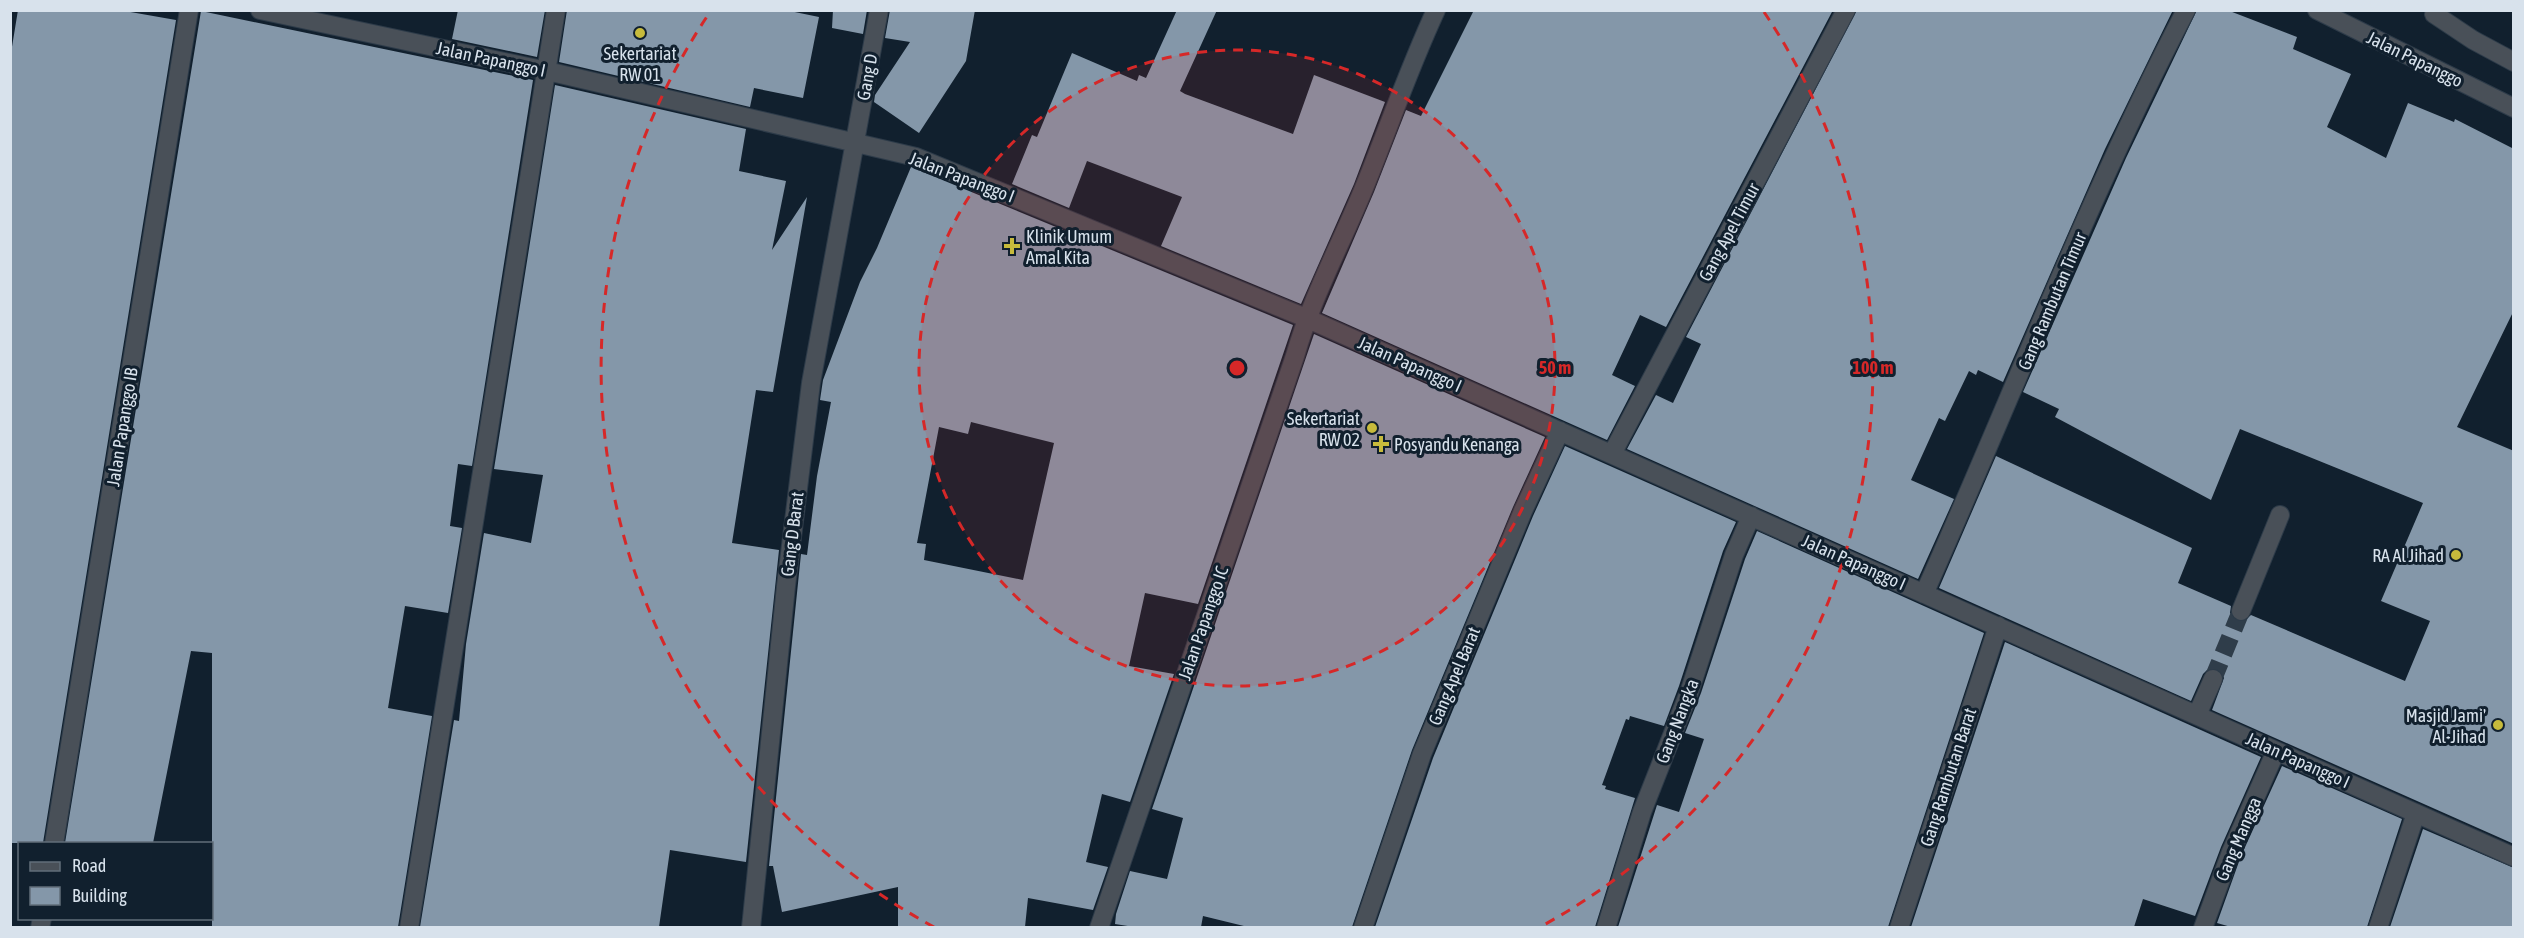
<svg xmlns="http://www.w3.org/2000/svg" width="2524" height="938" font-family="'Asap Condensed',sans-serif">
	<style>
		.building { fill: #8497a9; fill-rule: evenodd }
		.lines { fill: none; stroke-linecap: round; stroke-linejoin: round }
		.minor-tunnel { stroke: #2f3d4a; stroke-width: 18; stroke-dasharray: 18 9; stroke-linecap: butt }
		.minor-casing { stroke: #2d3b49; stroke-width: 20 }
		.minor { stroke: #495058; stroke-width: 18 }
		.ring { fill: none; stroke: #d62828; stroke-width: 3; stroke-dasharray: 10 8 }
		.poi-dot { fill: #c7bb3c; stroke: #11202e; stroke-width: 2 }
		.labels { text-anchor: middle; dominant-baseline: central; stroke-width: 6; stroke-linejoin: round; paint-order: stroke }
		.poi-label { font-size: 18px; fill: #d8e2ec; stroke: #11202e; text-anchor: end }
		.street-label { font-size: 18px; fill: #d8e2ec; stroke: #11202e }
		.centre { fill: #d62828; stroke: #11202e; stroke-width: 3 }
		.ring-label { font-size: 18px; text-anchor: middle; font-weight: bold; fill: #d62828; stroke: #11202e; stroke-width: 6; stroke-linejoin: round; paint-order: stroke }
	</style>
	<rect width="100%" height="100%" fill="#11202e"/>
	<path class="building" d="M 18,10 L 119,10 L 176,20 L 43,843 L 10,843 L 10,59 Z
		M 458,10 L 545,10 L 537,57 L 452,39 Z
		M 567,10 L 785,10 L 819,17 L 803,98 L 754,88 L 750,107 L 559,62 Z
		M 833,10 L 867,10 L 863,34 L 832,28 Z
		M 890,10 L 975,10 L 966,61 L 919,133 L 874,102 L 875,95 L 910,42 L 885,38 Z
		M 1177,10 L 1217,10 L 1180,91 L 1185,94 L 1293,134 L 1314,75 L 1385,102 L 1354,184 L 1301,304 L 1161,246 L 1182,197 L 1087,161 L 1069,208 L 1012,184 L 1032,135 L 1037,137 L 1072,53 L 1137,81 L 1139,75 L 1146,78 Z
		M 1474,10 L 1833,10 L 1666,327 L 1640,315 L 1612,375 L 1635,386 L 1607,440 L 1322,313 L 1374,192 L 1406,110 L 1421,116 Z
		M 1857,10 L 2173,10 L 2105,149 L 2003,382 L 1978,370 L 1976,375 L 1969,371 L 1945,421 L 1939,418 L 1911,480 L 1954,499 L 1918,579 L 1627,449 L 1656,395 L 1673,403 L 1701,344 L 1686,337 Z
		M 2197,10 L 2227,10 L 2297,37 L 2293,49 L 2351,74 L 2327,127 L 2386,158 L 2408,103 L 2454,122 L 2455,119 L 2514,149 L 2514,310 L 2457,427 L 2514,451 L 2514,844 L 2212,710 L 2224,678 L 2222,673 L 2217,669 L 2207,670 L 2203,674 L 2191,701 L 1939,588 L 1996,456 L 2192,548 L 2178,583 L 2231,606 L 2230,613 L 2236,621 L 2243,622 L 2251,615 L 2405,681 L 2430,621 L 2381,601 L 2423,503 L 2240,429 L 2211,500 L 2055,417 L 2059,409 L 2023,392 L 2126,158 Z
		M 201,11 L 533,80 L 472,466 L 458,464 L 450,526 L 462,528 L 448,613 L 405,606 L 388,708 L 432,716 L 398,927 L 212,927 L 212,653 L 191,651 L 153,843 L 65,843 Z
		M 555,85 L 746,129 L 739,171 L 786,181 L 772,250 L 807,197 L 773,392 L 756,390 L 732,543 L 779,550 L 746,862 L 670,850 L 659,927 L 420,927 L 454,720 L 459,721 L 466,644 L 484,533 L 531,543 L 543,475 L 494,469 Z
		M 911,167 L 1293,325 L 1198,604 L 1145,593 L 1129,666 L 1174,674 L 1130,802 L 1102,794 L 1086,862 L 1108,867 L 1093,910 L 1028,898 L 1025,927 L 898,927 L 898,887 L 782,912 L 773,866 L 769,866 L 801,554 L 807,555 L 817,476 L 831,402 L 820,400 L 823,380 L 860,282 L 877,248 ZM 971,422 L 1054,443 L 1023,580 L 924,560 L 926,544 L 917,543 L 939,427 L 968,434 Z
		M 1314,334 L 1545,437 L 1513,507 L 1412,750 L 1352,927 L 1248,927 L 1203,916 L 1201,927 L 1134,927 L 1115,924 L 1116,914 L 1130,871 L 1167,879 L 1183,818 L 1152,809 Z
		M 1565,446 L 1736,522 L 1723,551 L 1679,686 L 1664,726 L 1630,716 L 1629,720 L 1626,719 L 1602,785 L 1606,786 L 1605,789 L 1635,798 L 1595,927 L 1375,927 L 1433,758 L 1533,516 Z
		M 1757,531 L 1984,633 L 1888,927 L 1618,927 L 1657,805 L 1679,812 L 1704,739 L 1685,733 L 1701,693 L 1745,559 Z
		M 2005,642 L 2261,757 L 2221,847 L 2195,916 L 2143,899 L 2134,927 L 1911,927 Z
		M 2282,766 L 2402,819 L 2367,927 L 2231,927 L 2217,923 L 2241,856 Z
		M 2423,829 L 2514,868 L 2514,927 L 2390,927 Z"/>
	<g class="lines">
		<path class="minor-tunnel" d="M 2213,679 L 2241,611"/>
		<g class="minor-casing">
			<path id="minor" d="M 260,10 L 547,71 L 916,157 L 1306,318 L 2514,857
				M 2317,10 L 2514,108
				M 2434,14 L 2473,40 L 2514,62
				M 1612,454 L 1846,10
				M 1924,594 C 2011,400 2087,199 2186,10
				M 2241,611 L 2280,515
				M 2197,715 L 2213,679
				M 54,844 L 189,10
				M 40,928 L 42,918
				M 409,928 L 556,10
				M 751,928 L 786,586 L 811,383 L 879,10
				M 1099,928 L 1295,356 C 1312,297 1341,244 1364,188 C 1388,129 1409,68 1436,10
				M 1363,928 L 1422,754 L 1523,511 L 1560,431
				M 1606,928 L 1642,812 L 1690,690 L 1734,555 L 1751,516
				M 1899,928 L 1998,626
				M 2203,928 L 2231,852 L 2276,751
				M 2378,928 L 2416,813"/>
		</g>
		<use href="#minor" class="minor"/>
	</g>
	<circle cx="1237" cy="368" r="318" fill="#d62828" fill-opacity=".12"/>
	<g class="ring">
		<circle cx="1237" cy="368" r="318"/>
		<path d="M934 927A636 636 0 0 1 710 12M1764 12A636 636 0 0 1 1540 927"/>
	</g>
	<g class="poi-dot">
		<circle cx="640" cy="33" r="6"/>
		<path d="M1009 237h6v6h6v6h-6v6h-6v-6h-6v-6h6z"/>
		<circle cx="1372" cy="428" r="6"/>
		<path d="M1378 435h6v6h6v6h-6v6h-6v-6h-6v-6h6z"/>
		<circle cx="2456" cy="555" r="6"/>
		<circle cx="2498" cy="725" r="6"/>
	</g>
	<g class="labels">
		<g class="poi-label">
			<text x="640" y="53" text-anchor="middle">Sekertariat<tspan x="640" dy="21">RW 01</tspan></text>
			<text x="1026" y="236" text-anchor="start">Klinik Umum<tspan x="1026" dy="21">Amal Kita</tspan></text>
			<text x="1360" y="418">Sekertariat<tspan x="1360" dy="21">RW 02</tspan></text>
			<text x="1394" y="444" text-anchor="start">Posyandu Kenanga</text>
			<text x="2444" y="555">RA Al Jihad</text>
			<text x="2486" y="715">Masjid Jami'<tspan x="2486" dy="21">Al-Jihad</tspan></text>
		</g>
		<g class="street-label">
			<text transform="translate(491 59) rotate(12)">Jalan Papanggo I</text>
			<text transform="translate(2415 59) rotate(26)">Jalan Papanggo</text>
			<text transform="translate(867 77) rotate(-80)">Gang D</text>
			<text transform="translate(962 177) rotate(21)">Jalan Papanggo I</text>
			<text transform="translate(1729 232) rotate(-62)">Gang Apel Timur</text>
			<text transform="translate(2052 301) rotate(-67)">Gang Rambutan Timur</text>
			<text transform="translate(1410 364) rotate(24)">Jalan Papanggo I</text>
			<text transform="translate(122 427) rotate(-81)">Jalan Papanggo IB</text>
			<text transform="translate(792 534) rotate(-83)">Gang D Barat</text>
			<text transform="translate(1854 562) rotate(24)">Jalan Papanggo I</text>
			<text transform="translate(1203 623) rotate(-71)">Jalan Papanggo IC</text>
			<text transform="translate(1454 676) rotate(-67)">Gang Apel Barat</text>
			<text transform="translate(1677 721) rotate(-69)">Gang Nangka</text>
			<text transform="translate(2298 760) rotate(24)">Jalan Papanggo I</text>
			<text transform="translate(1948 777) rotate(-72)">Gang Rambutan Barat</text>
			<text transform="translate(2238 839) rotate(-67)">Gang Mangga</text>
		</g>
	</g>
	<circle cx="1237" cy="368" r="9" class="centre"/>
	<g class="ring-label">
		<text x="1555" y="374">50 m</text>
		<text x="1873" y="374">100 m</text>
	</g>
	<rect width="2524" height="938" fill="none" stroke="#d8e2ec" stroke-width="24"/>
	<rect x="18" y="842" width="195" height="78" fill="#11202e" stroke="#616e7a" stroke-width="1.5"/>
	<rect x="30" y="862" width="30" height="9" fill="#495058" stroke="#616e7a" stroke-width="1.5"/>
	<text x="72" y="872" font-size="18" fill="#d8e2ec">Road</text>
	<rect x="30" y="887" width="30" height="18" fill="#8497a9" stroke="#616e7a" stroke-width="1.5"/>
	<text x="72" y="902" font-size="18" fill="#d8e2ec">Building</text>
</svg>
